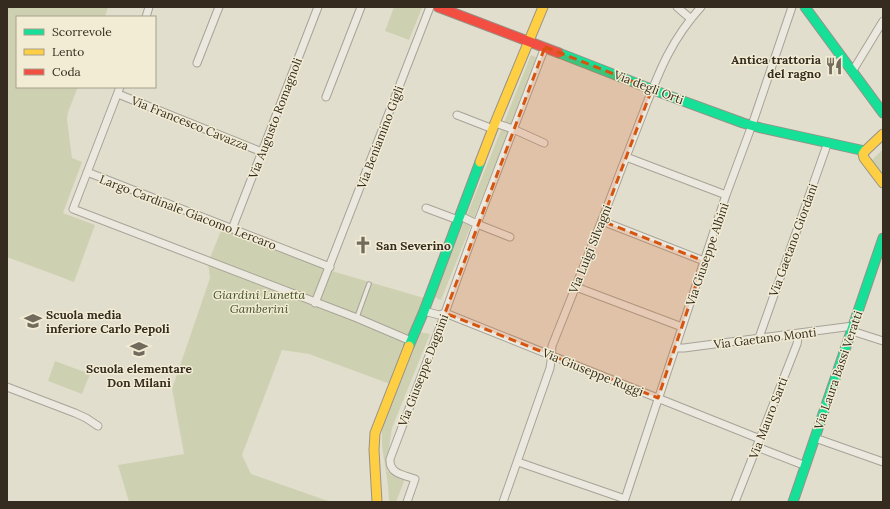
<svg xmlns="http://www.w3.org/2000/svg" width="890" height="509" font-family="Lora,serif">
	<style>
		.green { fill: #ced1b1 }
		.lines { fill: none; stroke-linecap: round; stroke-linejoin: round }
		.lane-casing { stroke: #a7a397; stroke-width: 5.5 }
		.street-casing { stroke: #a7a397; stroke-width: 9 }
		.fast-casing { stroke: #979286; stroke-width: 11 }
		.slow-casing { stroke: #979286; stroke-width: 11 }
		.jam-casing { stroke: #979286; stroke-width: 11 }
		.lane { stroke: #eae8df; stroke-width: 3.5 }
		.street { stroke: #eae8df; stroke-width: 7 }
		.fast { stroke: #16e098; stroke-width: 9 }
		.slow { stroke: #ffcf43; stroke-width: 9 }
		.jam { stroke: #f24e42; stroke-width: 9 }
		.marked { fill: #d6540e; fill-opacity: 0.2; stroke: #d6540e; stroke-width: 3; stroke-dasharray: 8 5; stroke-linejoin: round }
		.labels { text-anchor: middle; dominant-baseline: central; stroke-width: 3; stroke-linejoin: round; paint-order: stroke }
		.poi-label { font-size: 12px; font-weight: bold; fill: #352c1f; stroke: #f2ecd4; text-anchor: start }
		.street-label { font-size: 12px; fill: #352c1f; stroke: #f2ecd4 }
		.park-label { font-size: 12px; font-style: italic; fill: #425028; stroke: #f2ecd4 }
	</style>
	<rect width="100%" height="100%" fill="#e2decd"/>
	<path class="green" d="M 7,7 L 108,7 L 105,17 L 17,17 L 17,87 L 78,87 L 68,112 L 67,119 L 72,158 L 82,162 L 63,213 L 95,225 L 74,282 L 7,257 Z
		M 394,7 L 418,7 L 422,8 L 409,40 L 385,31 Z
		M 531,55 L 538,58 L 441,300 L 434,297 Z
		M 883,149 L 883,177 L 871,161 Z
		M 222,228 L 332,271 L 424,298 L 390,384 L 309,354 L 282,350 L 242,455 L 251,474 L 331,502 L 129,502 L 118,465 L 184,454 L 172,389 L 210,278 L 208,263 Z
		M 420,332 L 430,334 L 392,428 L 387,462 L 387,471 L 405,479 L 396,502 L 389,502 L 388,486 L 382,446 L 382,428 Z
		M 55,361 L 90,374 L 82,394 L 48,381 Z"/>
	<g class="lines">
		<g class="lane-casing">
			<path id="lane" d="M 357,317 L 369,284"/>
		</g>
		<g class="street-casing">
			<path id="street" d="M 677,7 L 691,19
				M 146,17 L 149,7
				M 197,63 L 219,7
				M 852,72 L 883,21
				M 120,87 L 73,209 L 357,318 L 411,341
				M 118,94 L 262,152
				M 326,97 L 361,7
				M 457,115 L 493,129
				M 495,123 L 513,129 L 544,143
				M 626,157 L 726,195
				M 87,172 L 330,267
				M 426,208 L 458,220
				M 460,216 L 477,224 L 510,237
				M 602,221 L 704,261
				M 232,229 L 318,7
				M 576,287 L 682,327
				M 315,303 L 430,7
				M 424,311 L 439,315 L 445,313 L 760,439
				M 852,331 L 883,341
				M 759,338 L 761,332 L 828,142
				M 676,348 L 684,348 L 853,326
				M 7,387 L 75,413 L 86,418 L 98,426
				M 815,438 L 883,462
				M 757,447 L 806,466
				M 518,462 L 625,499
				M 407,502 L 415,479 C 404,475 389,474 390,459 L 441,324 L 477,224 L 545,47
				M 503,502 L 550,368 L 551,361 L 552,346 C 575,288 599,229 621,170 C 629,149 637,129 645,108 C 660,69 672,39 701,7
				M 624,502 L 726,195 L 752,125 L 792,7
				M 735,502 L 797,344 L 799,333"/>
		</g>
		<g class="fast-casing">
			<path id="fast" d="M 805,7 L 883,113
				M 559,53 L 664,94 L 743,123 L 761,128 L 865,151
				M 409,346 L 424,311 L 480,162
				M 793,502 L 883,238"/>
		</g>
		<g class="slow-casing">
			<path id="slow" d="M 883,134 L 865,151 L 863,154 L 864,158 L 883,183
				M 480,162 L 495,123 L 543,7
				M 377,502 L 374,450 L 375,433 L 409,346"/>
		</g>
		<g class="jam-casing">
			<path id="jam" d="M 438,7 L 559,53"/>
		</g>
		<use href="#lane" class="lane"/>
		<use href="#street" class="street"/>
		<use href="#fast" class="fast"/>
		<use href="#slow" class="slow"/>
		<use href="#jam" class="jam"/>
	</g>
	<path class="marked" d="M 545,47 L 652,89 L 602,221 L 704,261 L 658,398 L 445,313 Z"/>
	<defs>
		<g id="restaurant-bare" transform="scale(1.38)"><path d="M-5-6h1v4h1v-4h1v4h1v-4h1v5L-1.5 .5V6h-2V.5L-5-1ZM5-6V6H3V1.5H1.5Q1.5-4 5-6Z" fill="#726a5c" stroke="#f2ecd4" stroke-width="2.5" paint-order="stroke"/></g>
		<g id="church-bare" transform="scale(1.38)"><path d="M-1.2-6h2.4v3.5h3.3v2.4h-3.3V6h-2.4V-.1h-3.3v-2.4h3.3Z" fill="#726a5c" stroke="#f2ecd4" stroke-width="2.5" paint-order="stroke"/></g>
		<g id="school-bare" transform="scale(1.38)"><path d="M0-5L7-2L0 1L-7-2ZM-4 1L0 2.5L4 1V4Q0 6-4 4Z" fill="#726a5c" stroke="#f2ecd4" stroke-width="2.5" paint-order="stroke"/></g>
	</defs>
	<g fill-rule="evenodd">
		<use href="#restaurant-bare" x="834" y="66"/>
		<use href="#church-bare" x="363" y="245"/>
		<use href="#school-bare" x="33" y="321"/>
		<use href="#school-bare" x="139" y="349"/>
	</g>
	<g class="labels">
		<g class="poi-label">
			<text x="821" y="59" text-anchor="end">Antica trattoria<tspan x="821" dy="14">del ragno</tspan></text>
			<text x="376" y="245">San Severino</text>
			<text x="46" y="314">Scuola media<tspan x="46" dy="14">inferiore Carlo Pepoli</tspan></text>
			<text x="139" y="368" text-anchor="middle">Scuola elementare<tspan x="139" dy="14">Don Milani</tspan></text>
		</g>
		<g class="street-label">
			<text transform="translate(649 87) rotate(21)">Via degli Orti</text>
			<text transform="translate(275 118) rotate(-69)">Via Augusto Romagnoli</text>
			<text transform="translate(190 123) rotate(22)">Via Francesco Cavazza</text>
			<text transform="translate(380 137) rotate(-69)">Via Beniamino Gigli</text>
			<text transform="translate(188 212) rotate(21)">Largo Cardinale Giacomo Lercaro</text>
			<text transform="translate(793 240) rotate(-70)">Via Gaetano Giordani</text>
			<text transform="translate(590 249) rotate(-68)">Via Luigi Silvagni</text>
			<text transform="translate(707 254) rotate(-71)">Via Giuseppe Albini</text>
			<text transform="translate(765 338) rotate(-7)">Via Gaetano Monti</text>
			<text transform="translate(423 370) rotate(-69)">Via Giuseppe Dagnini</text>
			<text transform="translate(838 370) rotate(-71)">Via Laura Bassi Veratti</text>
			<text transform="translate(593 372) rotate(22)">Via Giuseppe Ruggi</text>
			<text transform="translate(768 418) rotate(-69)">Via Mauro Sarti</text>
		</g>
		<g class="park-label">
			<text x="259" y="294">Giardini Lunetta<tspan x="259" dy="14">Gamberini</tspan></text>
		</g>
	</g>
	<rect width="890" height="509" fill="none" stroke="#352c1f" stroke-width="16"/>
	<rect x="16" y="16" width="140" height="72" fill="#f2ecd4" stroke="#a69f8c"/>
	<rect x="24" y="29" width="20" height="6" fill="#16e098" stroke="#a69f8c"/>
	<text x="52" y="36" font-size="12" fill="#352c1f">Scorrevole</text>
	<rect x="24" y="49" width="20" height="6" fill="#ffcf43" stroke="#a69f8c"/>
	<text x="52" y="56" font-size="12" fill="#352c1f">Lento</text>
	<rect x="24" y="69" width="20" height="6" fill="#f24e42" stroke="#a69f8c"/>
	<text x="52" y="76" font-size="12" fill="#352c1f">Coda</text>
</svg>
